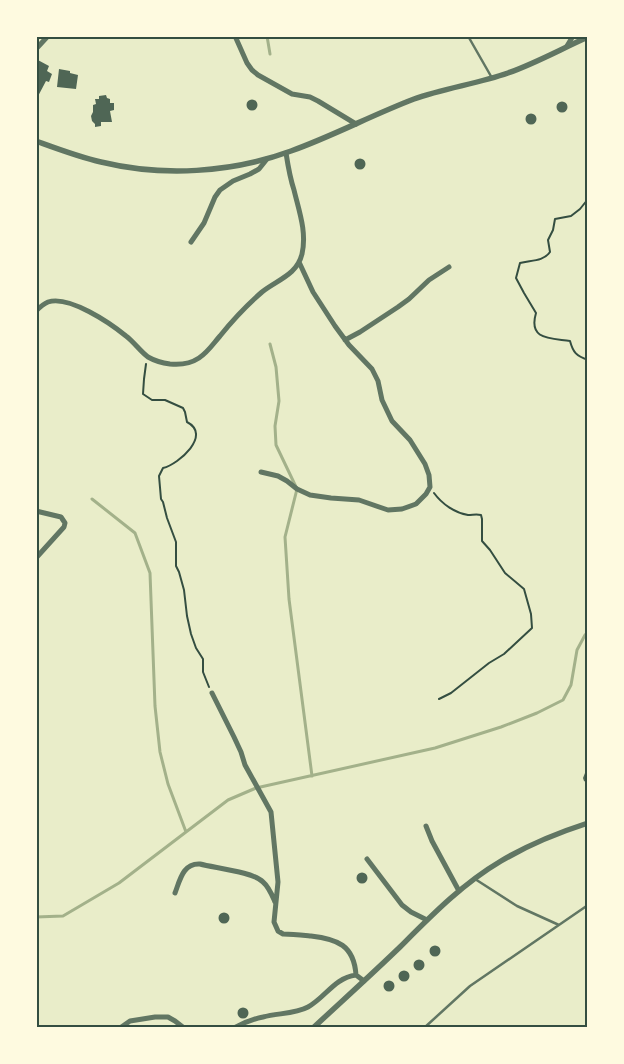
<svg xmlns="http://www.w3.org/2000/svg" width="624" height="1064" font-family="'DejaVu Sans',sans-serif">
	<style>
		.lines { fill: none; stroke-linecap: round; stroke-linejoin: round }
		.stream { stroke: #a3b18a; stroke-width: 3 }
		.building { fill: #4f6655 }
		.path { stroke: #344e41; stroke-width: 2 }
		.service { stroke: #617663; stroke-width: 2.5 }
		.minor { stroke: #617663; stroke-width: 5 }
		.tertiary { stroke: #617663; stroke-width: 5.5 }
		.neatline { fill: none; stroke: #344e41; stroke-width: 2 }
	</style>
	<rect width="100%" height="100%" fill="#e9edc9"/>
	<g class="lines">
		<path class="stream" d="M 267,36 L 270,54
			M 270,344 L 276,367 L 279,401 L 275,426 L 276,445 L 297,489 L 285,537 L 289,599 L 312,776
			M 92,499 L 135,533 L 150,573 L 155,706 L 160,752 L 168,784 L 186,832
			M 36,917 L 63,916 L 119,883 L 228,800 L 256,788 L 435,748 L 501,727 L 537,713 L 563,700 L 571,685 L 577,650 L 585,635 L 588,632"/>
	</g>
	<path class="building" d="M 36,59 L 49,66 L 47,71 L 52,74 L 49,82 L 46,81 L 36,100 Z
		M 59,69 L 70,71 L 70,73 L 78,75 L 76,89 L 57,87 Z
		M 106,95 L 107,98 L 110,99 L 110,103 L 114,103 L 114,110 L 110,111 L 112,122 L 101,122 L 101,126 L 95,127 L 95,124 L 92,121 L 91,116 L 93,112 L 93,105 L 96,104 L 95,99 L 99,99 L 99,96 Z
		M246.5 105a5.5 5.5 0 1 1 11 0a5.5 5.5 0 1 1-11 0Z
		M556.5 107a5.5 5.5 0 1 1 11 0a5.5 5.5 0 1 1-11 0Z
		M525.5 119a5.5 5.5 0 1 1 11 0a5.5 5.5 0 1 1-11 0Z
		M354.5 164a5.5 5.5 0 1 1 11 0a5.5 5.5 0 1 1-11 0Z
		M 585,773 L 588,773 L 588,783 L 584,781 L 583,778 Z
		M356.5 878a5.5 5.5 0 1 1 11 0a5.5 5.5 0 1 1-11 0Z
		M218.5 918a5.5 5.5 0 1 1 11 0a5.5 5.5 0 1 1-11 0Z
		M429.5 951a5.5 5.5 0 1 1 11 0a5.5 5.5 0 1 1-11 0Z
		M413.5 965a5.5 5.5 0 1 1 11 0a5.5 5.5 0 1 1-11 0Z
		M398.5 976a5.5 5.5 0 1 1 11 0a5.5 5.5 0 1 1-11 0Z
		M383.5 986a5.5 5.5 0 1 1 11 0a5.5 5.5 0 1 1-11 0Z
		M237.5 1013a5.5 5.5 0 1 1 11 0a5.5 5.5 0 1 1-11 0Z"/>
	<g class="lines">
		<path class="path" d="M 588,199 L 580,209 L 571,216 L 555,219 L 553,230 L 548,240 L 550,252 C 543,262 530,260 520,263 L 516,278 L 524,293 L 536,313 C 528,340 550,338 570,341 C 573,352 576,356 588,360
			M 146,364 L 144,379 L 143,394 L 152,400 L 165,400 L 183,408 L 185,412 L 187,422 C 212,435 179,464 163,468 L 159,476 L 161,499 L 163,502 L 167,518 L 176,542 L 176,566 L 179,572 L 184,590 L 187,616 L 191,634 L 196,648 L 203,659 L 203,672 L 209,687
			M 434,493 C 442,504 455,513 468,515 C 473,515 476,514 481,515 L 482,519 L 482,541 L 490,550 L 505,573 L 524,589 L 531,614 L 532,628 L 504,654 L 489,663 L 451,693 L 439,699"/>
		<path class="service" d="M 468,36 L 492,78
			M 475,879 L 517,906 L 559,925
			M 424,1028 L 470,986 L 588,905"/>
		<path class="minor" d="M 235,36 L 247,63 L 252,70 L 258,75 L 292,94 L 310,97 L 318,101 L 356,124
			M 567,46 L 573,36
			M 36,49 L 48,36
			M 191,242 L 204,223 L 215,197 L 220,190 L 233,181 L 250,174 L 259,169 L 267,159
			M 36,311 C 39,308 43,304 48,302 C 69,295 110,323 126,336 C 134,342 140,351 148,357 C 155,361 162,363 170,364 C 180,365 190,364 199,358 C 208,352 213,344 220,336 C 232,321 247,305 262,292 C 277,280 297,275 302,254 C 307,232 299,211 294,190 C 290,178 288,166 286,153
			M 345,340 L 360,332 L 398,307 L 409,299 L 429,280 L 449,267
			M 261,472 L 278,476 L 287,481 L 297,489 L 310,495 L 331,498 L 359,500 L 388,510 L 402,509 L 416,504 L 426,494 L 430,487 L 429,475 L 425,464 L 410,440 L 392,421 L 382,400 L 378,381 L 372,369 L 349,345 L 335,326 L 313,292 L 299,262
			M 36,511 L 61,517 L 65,523 L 64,527 L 36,558
			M 212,693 L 234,737 L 241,752 L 245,765 L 271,812 L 278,882 L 274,922 L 278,931 L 283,934 C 292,934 301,935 311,936 C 337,939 354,945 356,975
			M 426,826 L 432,841 L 459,891
			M 367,859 L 402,905 L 411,912 L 427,920
			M 175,893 C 180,880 183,863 200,864 C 215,868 254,872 263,882 C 269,887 272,895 275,902
			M 120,1028 L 130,1021 L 155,1017 L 168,1017 L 175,1021 L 184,1028
			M 234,1028 C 243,1023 253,1019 263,1017 C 278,1013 295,1014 308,1007 C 326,997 334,978 356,975 L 364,981"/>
		<path class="tertiary" d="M 36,141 C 58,149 79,157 101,162 C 163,177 231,173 291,151 C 333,136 372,115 414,99 C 444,88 477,84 508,73 C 536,63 561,49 588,37
			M 313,1028 C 342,1001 371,975 400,947 C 431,916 462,884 501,861 C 528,845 557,833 588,823"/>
	</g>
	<rect width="624" height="1064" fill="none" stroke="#fefae0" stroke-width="75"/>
	<rect x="38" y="38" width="548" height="988" class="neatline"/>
</svg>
